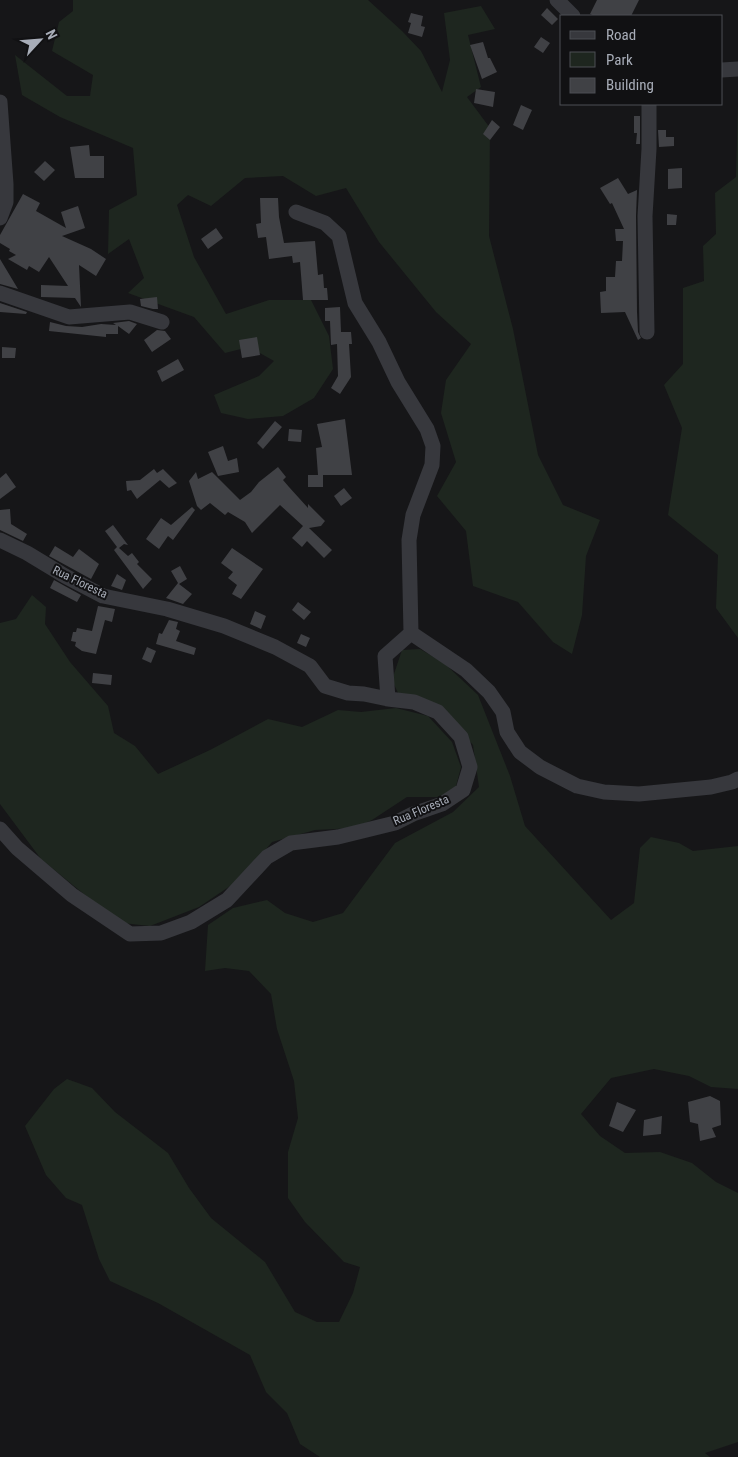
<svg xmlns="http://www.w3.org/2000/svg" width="738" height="1457" font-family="'Roboto Condensed',sans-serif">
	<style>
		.green { fill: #1e261f }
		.building { fill: #404145 }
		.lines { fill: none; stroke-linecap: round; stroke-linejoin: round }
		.minor { stroke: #37383d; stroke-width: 15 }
		.labels { text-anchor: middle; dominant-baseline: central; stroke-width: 4; stroke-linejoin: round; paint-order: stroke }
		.street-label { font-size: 12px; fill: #a8adb8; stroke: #111113 }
	</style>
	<rect width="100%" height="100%" fill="#161618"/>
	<path class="green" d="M 73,0 L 368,0 L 402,31 L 421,51 L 442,92 L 450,60 L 444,13 L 481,6 L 495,29 L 468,35 L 481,87 L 467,97 L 490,128 L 489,236 L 513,329 L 538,455 L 563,505 L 600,520 L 586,556 L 582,615 L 572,654 L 553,642 L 518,602 L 473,586 L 466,531 L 437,496 L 456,462 L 441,413 L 446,380 L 471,344 L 436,312 L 379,242 L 346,188 L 316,196 L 283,176 L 245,178 L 211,206 L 188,195 L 177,205 L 194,257 L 226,314 L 269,300 L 311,300 L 329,336 L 333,369 L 314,398 L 283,416 L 248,419 L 221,413 L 214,395 L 259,376 L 274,361 L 249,347 L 225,353 L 194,317 L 128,293 L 144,278 L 129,239 L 108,254 L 109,210 L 137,195 L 133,148 L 60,117 L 22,95 L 15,55 L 67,96 L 90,96 L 93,75 L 52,51 L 59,22 L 73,11 Z
		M 738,103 L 738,638 L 716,608 L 718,555 L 668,515 L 682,428 L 664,385 L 683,364 L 683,288 L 704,281 L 703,246 L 716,234 L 715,193 L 736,177 Z
		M 32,595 L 46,607 L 45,624 L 70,662 L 108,706 L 114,733 L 135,746 L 158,774 L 210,750 L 268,719 L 302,727 L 338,710 L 361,712 L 396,708 L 428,716 L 452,742 L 461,767 L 456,786 L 440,797 L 407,797 L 372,820 L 355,828 L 315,830 L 272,842 L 242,878 L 199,907 L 150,926 L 122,923 L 96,904 L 41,859 L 0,804 L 0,623 L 16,619 Z
		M 420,649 L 444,663 L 478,695 L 510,776 L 525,826 L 611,920 L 634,903 L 640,848 L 651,837 L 679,843 L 693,851 L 738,846 L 738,1089 L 711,1087 L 689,1076 L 654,1069 L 611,1078 L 581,1114 L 600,1136 L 625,1153 L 660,1152 L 692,1163 L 716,1182 L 738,1193 L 738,1442 L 705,1453 L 710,1457 L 320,1457 L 300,1444 L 287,1413 L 266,1392 L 250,1355 L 158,1303 L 110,1281 L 99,1259 L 82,1205 L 66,1198 L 46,1175 L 25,1126 L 54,1089 L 67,1079 L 92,1088 L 115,1112 L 168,1153 L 189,1188 L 211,1218 L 265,1262 L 295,1312 L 317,1322 L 339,1322 L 353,1293 L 360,1267 L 344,1262 L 305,1222 L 288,1198 L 288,1152 L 298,1118 L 294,1081 L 277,1029 L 271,994 L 249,971 L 225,968 L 205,971 L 208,925 L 233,908 L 267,900 L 285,913 L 313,922 L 343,913 L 395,843 L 453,812 L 479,787 L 473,745 L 441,708 L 398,693 L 392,680 L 402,650 Z"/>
	<path class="building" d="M 597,0 L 639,0 L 631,16 L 595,16 L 590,14 Z
		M 547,8 L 558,19 L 552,25 L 541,15 Z
		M 411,13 L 423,16 L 421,26 L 425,27 L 422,37 L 408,33 L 411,23 L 408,22 Z
		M 541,37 L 550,43 L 543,53 L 534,47 Z
		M 483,42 L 488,58 L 490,58 L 497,72 L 482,79 L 470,45 Z
		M 476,89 L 495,92 L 493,107 L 474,103 Z
		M 521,105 L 532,110 L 523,130 L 513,125 Z
		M 634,116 L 640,116 L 640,144 L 636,144 L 637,133 L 634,133 Z
		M 492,120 L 500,127 L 490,140 L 483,134 Z
		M 658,130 L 666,130 L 666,137 L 674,137 L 674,146 L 659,147 Z
		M 89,145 L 90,156 L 104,156 L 104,178 L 75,178 L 70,147 Z
		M 45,161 L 55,170 L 44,181 L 34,172 Z
		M 682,168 L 682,188 L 668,189 L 668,169 Z
		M 618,178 L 628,194 L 637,190 L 636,216 L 637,312 L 638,332 L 641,338 L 638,340 L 625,312 L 601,313 L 600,292 L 606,291 L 606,277 L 615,277 L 616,261 L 622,261 L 623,241 L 616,241 L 615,229 L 624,229 L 612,203 L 610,204 L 600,188 Z
		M 23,194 L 40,203 L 36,211 L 66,228 L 61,212 L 78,206 L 85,228 L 62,236 L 91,249 L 106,259 L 96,276 L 79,265 L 81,307 L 75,298 L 41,297 L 41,285 L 68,286 L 49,257 L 39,272 L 29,266 L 27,270 L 8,259 L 16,255 L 9,251 L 10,249 L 0,243 L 0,235 Z
		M 260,198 L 278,198 L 279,217 L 284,243 L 315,241 L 318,275 L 323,274 L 324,288 L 327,288 L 328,300 L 303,300 L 300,262 L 293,263 L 292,256 L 269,259 L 266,237 L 258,238 L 256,224 L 261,223 Z
		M 667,214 L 677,215 L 676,225 L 667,225 Z
		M 216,228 L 223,238 L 208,249 L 201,239 Z
		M 0,259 L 18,289 L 0,284 Z
		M 157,297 L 158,309 L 153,309 L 141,306 L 140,299 Z
		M 0,303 L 27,312 L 26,314 L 0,312 Z
		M 340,307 L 341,332 L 351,332 L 352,344 L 349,344 L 351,377 L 340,394 L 331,388 L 338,376 L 337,344 L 331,345 L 330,321 L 325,321 L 325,308 Z
		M 129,321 L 137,324 L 129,334 L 118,326 L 118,334 L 106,334 L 106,337 L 49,331 L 50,322 L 66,326 L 82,327 L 101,324 L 116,325 L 113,323 Z
		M 157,330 L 165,331 L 171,339 L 152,352 L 144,340 Z
		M 257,337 L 260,355 L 242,358 L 239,340 Z
		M 2,347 L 16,348 L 15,358 L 2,358 Z
		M 178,359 L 184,370 L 162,382 L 157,371 Z
		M 345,419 L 352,475 L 318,475 L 316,448 L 322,447 L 317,424 Z
		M 275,421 L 282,427 L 263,449 L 257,443 Z
		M 289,429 L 302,430 L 301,442 L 288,441 Z
		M 223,446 L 228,461 L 237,458 L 239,472 L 218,476 L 208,452 Z
		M 278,467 L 286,477 L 283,480 L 289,487 L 308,508 L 308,504 L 325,521 L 321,526 L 309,528 L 332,550 L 324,558 L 307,541 L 302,547 L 292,538 L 303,526 L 280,505 L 252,533 L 245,522 L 228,512 L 225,515 L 210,503 L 201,510 L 197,506 L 189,481 L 196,472 L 198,479 L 212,472 L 240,500 L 251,492 L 259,482 Z
		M 154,469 L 157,473 L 163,469 L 177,483 L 169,488 L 160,480 L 137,499 L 131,490 L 127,491 L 126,481 L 140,480 Z
		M 6,473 L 16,487 L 0,499 L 0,478 Z
		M 308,475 L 323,475 L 323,487 L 308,487 Z
		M 344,488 L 352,498 L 341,506 L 334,496 Z
		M 192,507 L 195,510 L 173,540 L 168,536 L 159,549 L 146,539 L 161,518 L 171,525 Z
		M 10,509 L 11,524 L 27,534 L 23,541 L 0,530 L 0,510 Z
		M 113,525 L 128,545 L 124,544 L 119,548 L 128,556 L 132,553 L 139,562 L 137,564 L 152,579 L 143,589 L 114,550 L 117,547 L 105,531 Z
		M 55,546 L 73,557 L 79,549 L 99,564 L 91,579 L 49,556 Z
		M 232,548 L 263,569 L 241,599 L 232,594 L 237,585 L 228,578 L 233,572 L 221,563 Z
		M 180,566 L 187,579 L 179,584 L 192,594 L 183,604 L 166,598 L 178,583 L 171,571 Z
		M 117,574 L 126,580 L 122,590 L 111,586 Z
		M 54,580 L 81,595 L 77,602 L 50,588 Z
		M 298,602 L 311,612 L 304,620 L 292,610 Z
		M 98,606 L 115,609 L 112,622 L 105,620 L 96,654 L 82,651 L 75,646 L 76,642 L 71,641 L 73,632 L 76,632 L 77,628 L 92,631 Z
		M 255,611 L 266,616 L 261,629 L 250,624 Z
		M 169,620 L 178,622 L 176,629 L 180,631 L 176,641 L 196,648 L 194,655 L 156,644 L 159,633 L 162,634 Z
		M 301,634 L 310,638 L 306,647 L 297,643 Z
		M 147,647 L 156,651 L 151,663 L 142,659 Z
		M 93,673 L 112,675 L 111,685 L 92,683 Z
		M 710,1096 L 720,1101 L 721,1125 L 712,1128 L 716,1137 L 700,1141 L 698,1124 L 690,1122 L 688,1102 Z
		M 617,1102 L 636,1110 L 623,1132 L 609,1126 Z
		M 662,1116 L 661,1134 L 643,1136 L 644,1120 Z"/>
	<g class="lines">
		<path class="minor" d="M 557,0 L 573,16
			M 722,70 L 738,69
			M 0,102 L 6,184 L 6,202 L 0,218
			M 296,212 L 325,223 L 339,236 L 355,303 L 379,342 L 398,382 L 427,429 L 433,446 L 432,465 L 413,515 L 409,540 L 411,633
			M 0,293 L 69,317 L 130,312 L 162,322
			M 647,332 L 645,216 L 649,149 L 649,104
			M 0,540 L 27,553 L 65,576 L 103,596 L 167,609 L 224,626 L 275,647 L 310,666 L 325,686 L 348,693 L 364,694 L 388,699 L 414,702 L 438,712 L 461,737 L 470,767 L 463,790 L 442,804 L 413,814 L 395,823 L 338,837 L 291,843 L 267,857 L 227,900 L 191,922 L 161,933 L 130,934 L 72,895 L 17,848 L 0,829
			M 411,633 L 466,670 L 489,692 L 503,712 L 507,732 L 520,752 L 540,767 L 577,786 L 604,792 L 639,794 L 711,787 L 732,782 L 738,779
			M 388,699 L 385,656 L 411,633"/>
	</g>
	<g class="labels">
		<g class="street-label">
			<text transform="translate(80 582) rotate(26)">Rua Floresta</text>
			<text transform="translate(421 810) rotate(-23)">Rua Floresta</text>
		</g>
	</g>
	<rect x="560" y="15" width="162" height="90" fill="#111113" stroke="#4d4f55"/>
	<rect x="570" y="31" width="25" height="8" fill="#37383d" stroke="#4d4f55"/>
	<text x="606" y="40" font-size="15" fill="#a8adb8">Road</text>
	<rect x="570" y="52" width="25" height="15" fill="#1e261f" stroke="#4d4f55"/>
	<text x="606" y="65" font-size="15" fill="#a8adb8">Park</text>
	<rect x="570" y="78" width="25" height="15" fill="#404145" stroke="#4d4f55"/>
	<text x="606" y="90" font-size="15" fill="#a8adb8">Building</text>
	<g transform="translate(40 40) rotate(64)" stroke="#111113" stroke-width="4" paint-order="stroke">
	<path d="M0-4L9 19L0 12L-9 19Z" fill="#a8adb8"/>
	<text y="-8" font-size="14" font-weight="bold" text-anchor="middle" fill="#a8adb8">N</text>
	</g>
</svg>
